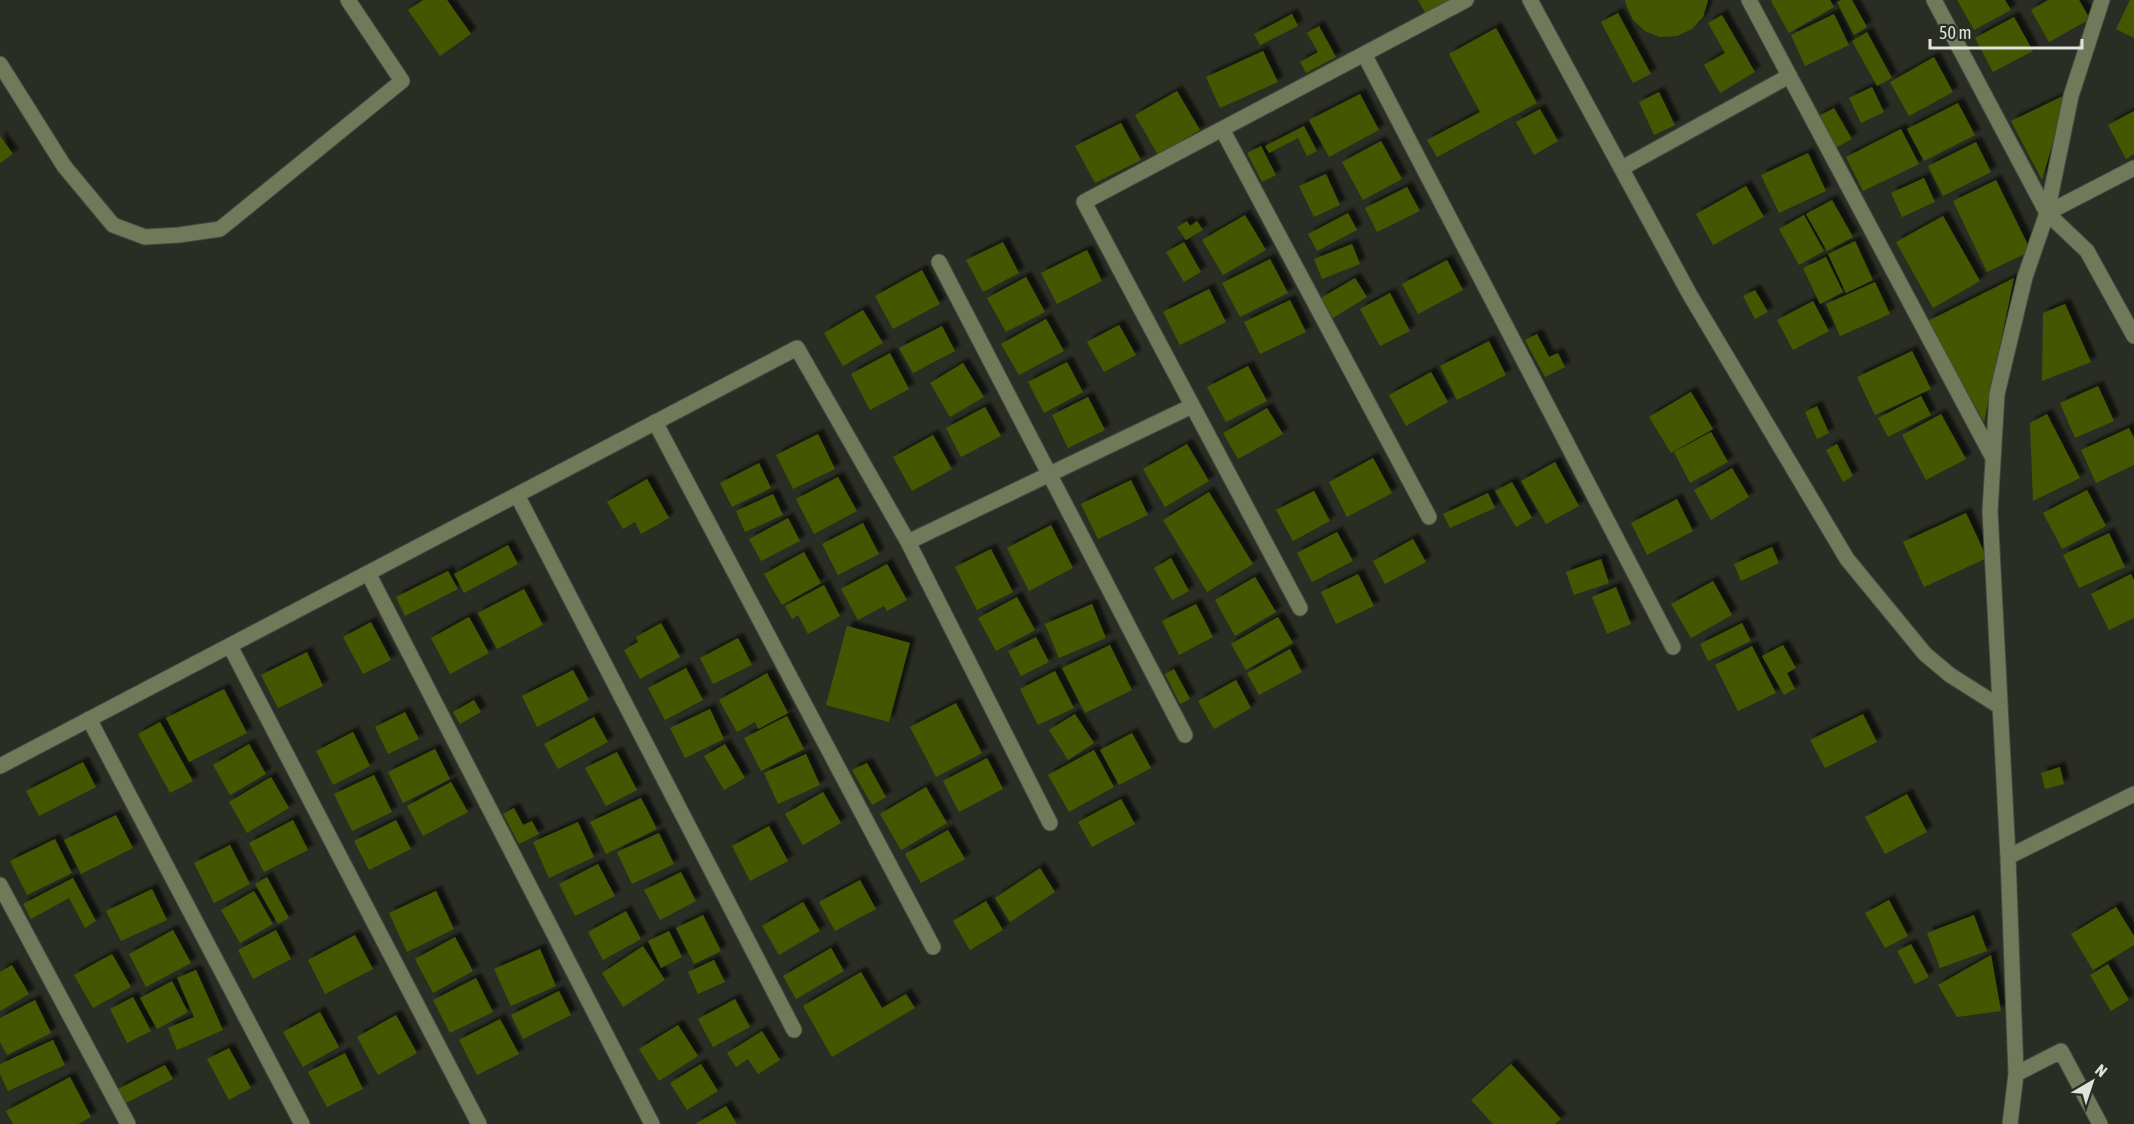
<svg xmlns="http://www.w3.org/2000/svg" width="2134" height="1124" font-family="'Asap Condensed',sans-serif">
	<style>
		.building { fill: #455700; filter: url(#shadow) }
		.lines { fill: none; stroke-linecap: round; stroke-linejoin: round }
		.minor-casing { stroke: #474a41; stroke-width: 17 }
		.minor { stroke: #707a5b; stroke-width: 15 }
	</style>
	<defs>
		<filter id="shadow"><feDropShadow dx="5.5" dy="-5.5" stdDeviation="1.5" flood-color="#0009"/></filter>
	</defs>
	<rect width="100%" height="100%" fill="#2a2d23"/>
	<path class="building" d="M 423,0 L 447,0 L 471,34 L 440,56 L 408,10 Z
		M 1418,0 L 1455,0 L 1427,16 Z
		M 1625,0 L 1708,0 L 1708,1 L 1703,17 L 1692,29 L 1677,36 L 1660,37 L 1645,31 L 1633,20 L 1626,5 Z
		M 1773,0 L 1830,0 L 1834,7 L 1789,33 L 1771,1 Z
		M 1842,0 L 1852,0 L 1867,27 L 1854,35 L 1837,2 Z
		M 1957,0 L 2005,0 L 2011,10 L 1974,30 Z
		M 2048,0 L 2079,0 L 2090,19 L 2049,42 L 2031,10 Z
		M 2130,0 L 2134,0 L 2134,38 L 2116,29 Z
		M 1618,13 L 1651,74 L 1633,83 L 1601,22 Z
		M 1292,14 L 1298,26 L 1260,45 L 1254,34 Z
		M 1834,14 L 1849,45 L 1805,66 L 1791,35 Z
		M 1722,15 L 1755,72 L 1720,93 L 1704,65 L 1725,53 L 1708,23 Z
		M 2014,17 L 2033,51 L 1993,72 L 1975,38 Z
		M 1319,26 L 1336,57 L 1306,73 L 1300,62 L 1318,52 L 1307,33 Z
		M 1496,28 L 1537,103 L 1437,157 L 1427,140 L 1480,112 L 1449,54 Z
		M 1867,32 L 1892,78 L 1877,86 L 1852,41 Z
		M 1263,51 L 1278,82 L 1220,108 L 1206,77 Z
		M 1934,57 L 1953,92 L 1909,116 L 1890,82 Z
		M 1872,87 L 1884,112 L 1861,123 L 1849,98 Z
		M 1177,91 L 1200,130 L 1158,155 L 1135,115 Z
		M 1659,92 L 1675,125 L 1654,135 L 1639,102 Z
		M 1360,94 L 1379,130 L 1329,157 L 1309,120 Z
		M 2067,94 L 2042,180 L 2011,121 Z
		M 1958,103 L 1975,135 L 1924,161 L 1907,129 Z
		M 1834,108 L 1852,139 L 1835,148 L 1817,117 Z
		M 1540,109 L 1558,141 L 1534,155 L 1516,122 Z
		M 2134,111 L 2134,154 L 2126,159 L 2108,125 Z
		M 1121,123 L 1141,160 L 1095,183 L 1075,146 Z
		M 1304,126 L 1317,151 L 1307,156 L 1298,138 L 1269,153 L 1265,146 Z
		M 1901,129 L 1919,164 L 1863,191 L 1846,157 Z
		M 0,136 L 13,154 L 0,163 Z
		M 1381,141 L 1402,179 L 1363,200 L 1342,162 Z
		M 1976,142 L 1991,172 L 1943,196 L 1928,166 Z
		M 1261,146 L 1276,175 L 1262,182 L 1247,153 Z
		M 1808,153 L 1826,191 L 1779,213 L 1761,175 Z
		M 1326,174 L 1340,205 L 1314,217 L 1299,186 Z
		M 1924,178 L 1935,202 L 1902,217 L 1891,193 Z
		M 1996,180 L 2031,251 L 1987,272 L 1953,201 Z
		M 1746,186 L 1764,217 L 1713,245 L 1696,214 Z
		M 1407,187 L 1420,211 L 1377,232 L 1365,208 Z
		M 1832,200 L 1853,237 L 1827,251 L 1806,214 Z
		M 1348,213 L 1357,230 L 1317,251 L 1308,234 Z
		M 1245,215 L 1266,250 L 1223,275 L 1202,240 Z
		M 1804,215 L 1824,251 L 1799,265 L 1779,229 Z
		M 1943,216 L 1980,281 L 1933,308 L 1896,242 Z
		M 1187,221 L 1190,226 L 1197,221 L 1203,230 L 1186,240 L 1177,227 Z
		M 1855,241 L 1873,280 L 1846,293 L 1828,254 Z
		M 1003,242 L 1019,273 L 983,292 L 966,260 Z
		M 1184,242 L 1201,272 L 1184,282 L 1166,252 Z
		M 1352,244 L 1360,264 L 1322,279 L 1314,259 Z
		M 1087,250 L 1102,281 L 1057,304 L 1041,273 Z
		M 1826,257 L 1843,292 L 1820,304 L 1803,268 Z
		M 1270,259 L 1288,293 L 1240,317 L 1222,283 Z
		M 1447,260 L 1463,290 L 1418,314 L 1402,284 Z
		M 922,270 L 940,304 L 893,329 L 875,296 Z
		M 1026,277 L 1045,312 L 1006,332 L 987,298 Z
		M 1355,278 L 1367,297 L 1333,318 L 1321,298 Z
		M 2014,278 L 1984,422 L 1928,321 Z
		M 1875,282 L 1890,314 L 1840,336 L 1826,304 Z
		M 1209,289 L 1226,322 L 1180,345 L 1163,312 Z
		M 1755,290 L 1768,312 L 1755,319 L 1743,296 Z
		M 1390,293 L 1410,331 L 1380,346 L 1360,309 Z
		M 1290,300 L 1306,332 L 1260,354 L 1244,322 Z
		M 1813,301 L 1829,331 L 1793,350 L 1777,320 Z
		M 2065,304 L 2091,362 L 2042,381 L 2043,313 Z
		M 863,310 L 883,343 L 843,366 L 824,333 Z
		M 1046,319 L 1064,351 L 1019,375 L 1001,344 Z
		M 1119,325 L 1136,355 L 1104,372 L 1087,342 Z
		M 942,326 L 955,351 L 913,373 L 899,348 Z
		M 1537,334 L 1549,357 L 1558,353 L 1565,367 L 1545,377 L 1525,340 Z
		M 1489,341 L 1506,375 L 1457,400 L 1440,366 Z
		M 1912,351 L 1931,389 L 1875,415 L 1857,377 Z
		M 890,353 L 909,389 L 870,410 L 851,374 Z
		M 1067,362 L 1083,392 L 1044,413 L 1028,382 Z
		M 963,363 L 984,397 L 950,417 L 930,383 Z
		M 1248,366 L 1267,401 L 1226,422 L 1207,387 Z
		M 1431,372 L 1448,402 L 1406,426 L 1389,395 Z
		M 2098,386 L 2114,421 L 2075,438 L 2060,403 Z
		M 1691,392 L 1713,429 L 1671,453 L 1649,417 Z
		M 1921,396 L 1931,415 L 1888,437 L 1878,418 Z
		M 1088,397 L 1105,430 L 1068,448 L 1052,415 Z
		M 1817,406 L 1829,433 L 1817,439 L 1805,412 Z
		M 985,407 L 1001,436 L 961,457 L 946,428 Z
		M 1267,408 L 1283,434 L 1238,459 L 1223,433 Z
		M 1941,414 L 1966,459 L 1926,480 L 1902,435 Z
		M 2047,414 L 2080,478 L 2033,501 L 2030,423 Z
		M 2129,428 L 2134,438 L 2134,465 L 2096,483 L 2081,450 Z
		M 1711,432 L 1728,462 L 1690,483 L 1674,452 Z
		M 818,434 L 835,469 L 793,489 L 776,455 Z
		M 933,435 L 952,469 L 912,491 L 893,457 Z
		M 1187,444 L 1209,481 L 1165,507 L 1143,469 Z
		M 1837,444 L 1853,476 L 1843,482 L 1826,450 Z
		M 1373,458 L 1392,493 L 1347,517 L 1329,482 Z
		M 1555,462 L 1579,506 L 1546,524 L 1521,481 Z
		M 759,463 L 771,488 L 732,507 L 720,483 Z
		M 1732,468 L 1749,497 L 1711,520 L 1694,490 Z
		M 838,477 L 857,511 L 814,534 L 796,499 Z
		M 647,479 L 669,518 L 641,534 L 635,522 L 623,529 L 607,502 Z
		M 1131,480 L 1148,515 L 1098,539 L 1081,504 Z
		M 1512,482 L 1532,518 L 1516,527 L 1495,491 Z
		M 2087,490 L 2106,526 L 2062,549 L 2043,513 Z
		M 1314,491 L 1330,521 L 1293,541 L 1276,510 Z
		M 1209,492 L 1253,564 L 1207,592 L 1163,520 Z
		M 1488,493 L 1495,508 L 1450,528 L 1443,514 Z
		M 773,494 L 783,515 L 745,532 L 736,511 Z
		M 1677,499 L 1693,531 L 1647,555 L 1631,523 Z
		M 1966,513 L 1987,558 L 1924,587 L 1903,542 Z
		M 788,518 L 800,541 L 761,561 L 749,539 Z
		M 863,523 L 879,554 L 838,575 L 822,544 Z
		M 1051,525 L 1073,568 L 1029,591 L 1007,548 Z
		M 1337,532 L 1353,561 L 1312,582 L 1297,553 Z
		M 2109,533 L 2125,567 L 2079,588 L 2063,555 Z
		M 1413,539 L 1426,562 L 1385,584 L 1373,561 Z
		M 508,545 L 518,564 L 464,593 L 454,574 Z
		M 1772,547 L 1779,563 L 1741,581 L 1734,564 Z
		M 991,549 L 1013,592 L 977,610 L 955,567 Z
		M 804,552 L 821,583 L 782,605 L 764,574 Z
		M 1171,558 L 1189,591 L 1172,600 L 1154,568 Z
		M 1601,559 L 1609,583 L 1574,595 L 1566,572 Z
		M 887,564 L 907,600 L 887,611 L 884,606 L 858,620 L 841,589 Z
		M 448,571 L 458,589 L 405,616 L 396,597 Z
		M 1358,574 L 1374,606 L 1336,624 L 1321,592 Z
		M 2131,574 L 2134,580 L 2134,618 L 2109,630 L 2091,594 Z
		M 1255,577 L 1276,612 L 1235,636 L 1215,600 Z
		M 1713,581 L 1732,615 L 1691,638 L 1671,604 Z
		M 824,585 L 840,616 L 808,634 L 798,615 L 792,619 L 785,606 Z
		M 1616,587 L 1631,624 L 1607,634 L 1592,597 Z
		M 524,589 L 543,625 L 497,649 L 478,613 Z
		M 1017,597 L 1035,630 L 996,651 L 978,618 Z
		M 1092,604 L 1106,638 L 1059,658 L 1045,624 Z
		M 1196,604 L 1213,637 L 1179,655 L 1162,621 Z
		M 469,617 L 489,653 L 450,674 L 431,638 Z
		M 1278,617 L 1293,643 L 1246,670 L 1231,644 Z
		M 371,622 L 391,660 L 363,674 L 343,637 Z
		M 661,623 L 680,657 L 640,679 L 624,650 L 638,642 L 636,637 Z
		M 1742,623 L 1751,641 L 1708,661 L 1700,644 Z
		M 847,626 L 910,643 L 889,722 L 826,705 Z
		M 1036,637 L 1049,662 L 1021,676 L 1008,651 Z
		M 738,638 L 752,665 L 713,684 L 700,658 Z
		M 1110,645 L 1132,690 L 1085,713 L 1062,668 Z
		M 1783,645 L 1796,668 L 1787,673 L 1795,689 L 1784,695 L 1762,656 Z
		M 1752,646 L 1776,693 L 1738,711 L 1715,665 Z
		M 1290,649 L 1302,672 L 1259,695 L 1247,673 Z
		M 307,652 L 323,686 L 278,708 L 261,675 Z
		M 686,668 L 703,700 L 665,720 L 648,688 Z
		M 1174,669 L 1190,699 L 1180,704 L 1165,674 Z
		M 573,670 L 589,700 L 537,727 L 522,696 Z
		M 1055,671 L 1074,708 L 1038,725 L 1020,689 Z
		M 767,673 L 788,713 L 758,729 L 755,722 L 737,732 L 719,700 Z
		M 1236,680 L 1251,708 L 1214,729 L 1198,701 Z
		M 224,689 L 247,733 L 189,762 L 166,718 Z
		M 474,700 L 481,712 L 460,724 L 453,712 Z
		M 956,703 L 982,753 L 936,777 L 910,727 Z
		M 710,709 L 724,739 L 685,758 L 670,728 Z
		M 405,712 L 419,739 L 388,754 L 375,727 Z
		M 1075,714 L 1094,743 L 1068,760 L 1049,730 Z
		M 1863,714 L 1877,742 L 1825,768 L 1810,740 Z
		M 787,716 L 804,749 L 761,771 L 744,738 Z
		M 594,717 L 608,742 L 558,769 L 544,744 Z
		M 160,722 L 193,781 L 170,793 L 138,734 Z
		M 353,732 L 370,766 L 333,785 L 316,751 Z
		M 1132,733 L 1151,768 L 1119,785 L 1100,750 Z
		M 249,744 L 266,774 L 230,795 L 213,765 Z
		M 725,744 L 745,778 L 724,790 L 704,756 Z
		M 435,749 L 450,779 L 403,803 L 388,772 Z
		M 1094,750 L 1114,787 L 1069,812 L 1048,775 Z
		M 617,752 L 637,790 L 606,806 L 585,768 Z
		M 806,754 L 820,785 L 778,804 L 764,773 Z
		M 987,758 L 1003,789 L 959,812 L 943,781 Z
		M 83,762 L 96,787 L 39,816 L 26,791 Z
		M 867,763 L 886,797 L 872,805 L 852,770 Z
		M 2060,767 L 2064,784 L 2045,789 L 2041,773 Z
		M 374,775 L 392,812 L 352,831 L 334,794 Z
		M 271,777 L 289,808 L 247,833 L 229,802 Z
		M 451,782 L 468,812 L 423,836 L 407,806 Z
		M 926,787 L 947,823 L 901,850 L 880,814 Z
		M 823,792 L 841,823 L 803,845 L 785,814 Z
		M 1907,794 L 1927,832 L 1885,854 L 1865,817 Z
		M 641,798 L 657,829 L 606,854 L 590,822 Z
		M 1121,799 L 1135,824 L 1092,847 L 1078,822 Z
		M 514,808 L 523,825 L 532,821 L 539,834 L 519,844 L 503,814 Z
		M 116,815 L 133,848 L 81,874 L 64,840 Z
		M 293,820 L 308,850 L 264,872 L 249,843 Z
		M 396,820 L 411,849 L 369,870 L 354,841 Z
		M 578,822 L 594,857 L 549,878 L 533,842 Z
		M 769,826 L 788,861 L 750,881 L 732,846 Z
		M 948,830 L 965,859 L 921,883 L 905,854 Z
		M 659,833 L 674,864 L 632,884 L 617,852 Z
		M 55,839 L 72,873 L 27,895 L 10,861 Z
		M 230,845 L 250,884 L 214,903 L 194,863 Z
		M 598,864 L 615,896 L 575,916 L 559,884 Z
		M 1040,868 L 1055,892 L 1010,922 L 995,898 Z
		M 681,872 L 696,901 L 660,920 L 644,890 Z
		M 267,877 L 289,918 L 278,924 L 255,884 Z
		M 73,878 L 96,921 L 85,928 L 69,898 L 31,919 L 23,904 Z
		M 860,880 L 876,909 L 835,931 L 819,902 Z
		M 152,889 L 167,920 L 121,941 L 106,911 Z
		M 254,891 L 273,924 L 240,943 L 221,910 Z
		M 436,891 L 454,929 L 407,952 L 389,913 Z
		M 1889,900 L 1908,936 L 1885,948 L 1865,913 Z
		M 986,901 L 1003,930 L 970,950 L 953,921 Z
		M 803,902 L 820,931 L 779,955 L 762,926 Z
		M 2116,907 L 2134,936 L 2134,945 L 2093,970 L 2071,934 Z
		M 626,911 L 641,939 L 603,960 L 588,932 Z
		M 703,915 L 721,951 L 694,964 L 676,928 Z
		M 1974,915 L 1987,951 L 1940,968 L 1927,933 Z
		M 173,930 L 191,963 L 146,987 L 129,954 Z
		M 276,930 L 291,959 L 253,979 L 238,950 Z
		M 669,931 L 682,957 L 661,968 L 648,941 Z
		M 355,935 L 373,969 L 325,994 L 308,960 Z
		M 455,937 L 473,971 L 433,993 L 415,959 Z
		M 1911,944 L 1929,977 L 1915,984 L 1897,951 Z
		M 643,946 L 665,980 L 623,1007 L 602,973 Z
		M 831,948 L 844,971 L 796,999 L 783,976 Z
		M 540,949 L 556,986 L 511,1006 L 494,969 Z
		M 112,954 L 131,987 L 93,1008 L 74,975 Z
		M 1991,955 L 2001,1011 L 1957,1017 L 1938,985 Z
		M 714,960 L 725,982 L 698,994 L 688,972 Z
		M 2108,964 L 2129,1000 L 2111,1011 L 2090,975 Z
		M 12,965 L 29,994 L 0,1011 L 0,972 Z
		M 196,970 L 223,1030 L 177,1050 L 168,1028 L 194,1017 L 177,978 Z
		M 861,972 L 882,1008 L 906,994 L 915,1008 L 832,1057 L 803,1006 Z
		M 476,978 L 493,1012 L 450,1033 L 433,1000 Z
		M 172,981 L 188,1012 L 157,1029 L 140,998 Z
		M 559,991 L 571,1015 L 523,1039 L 511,1015 Z
		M 133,997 L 151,1031 L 127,1043 L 110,1009 Z
		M 735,999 L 750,1027 L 713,1047 L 698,1019 Z
		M 35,1000 L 51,1033 L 7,1055 L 0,1042 L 0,1018 Z
		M 320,1012 L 339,1047 L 303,1067 L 283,1032 Z
		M 396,1015 L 417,1053 L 378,1075 L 357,1037 Z
		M 500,1019 L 519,1054 L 477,1075 L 459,1040 Z
		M 678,1025 L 698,1056 L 659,1081 L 639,1049 Z
		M 762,1031 L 780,1060 L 758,1074 L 748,1059 L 736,1067 L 727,1053 Z
		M 53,1040 L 65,1065 L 8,1091 L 0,1074 L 0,1064 Z
		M 229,1048 L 251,1088 L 229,1100 L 207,1059 Z
		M 345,1053 L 363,1089 L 327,1107 L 308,1072 Z
		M 701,1064 L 718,1091 L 687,1110 L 670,1083 Z
		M 1511,1064 L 1561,1119 L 1555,1124 L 1493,1124 L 1471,1100 Z
		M 165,1065 L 173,1079 L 126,1103 L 118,1089 Z
		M 70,1077 L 91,1117 L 78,1124 L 13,1124 L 6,1111 Z
		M 726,1106 L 737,1124 L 695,1124 Z"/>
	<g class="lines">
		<g class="minor-casing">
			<path id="minor" d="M 1530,0 L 1690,295 L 1847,559 L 1925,654 L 1950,675 L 1999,706
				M 1749,0 L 1993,458
				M 1934,0 L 2047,213 L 2087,251 L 2134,336
				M 1364,54 L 1673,647
				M 0,64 L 64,166 L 113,225 L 145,237 L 179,235 L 220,229 L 402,81 L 348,0
				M 1222,129 L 1429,517
				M 1622,168 L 1789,76
				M 2047,213 L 2134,168
				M 939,262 L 1185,735
				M 655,422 L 933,947
				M 517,495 L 794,1030
				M 908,542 L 1192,406
				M 368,573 L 652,1124
				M 1300,608 L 1084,202 L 1466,0
				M 230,646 L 479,1124
				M 89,719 L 302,1124
				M 0,766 L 797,348 L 908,542 L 1050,823
				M 2008,857 L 2134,794
				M 0,885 L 128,1124
				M 2016,1074 L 2061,1051 L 2100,1124
				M 2010,1124 L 2016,1074 L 2008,857 L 1990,511 L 1997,394 L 2025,277 L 2047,213 L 2071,96 L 2102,0"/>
		</g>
		<use href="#minor" class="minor"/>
	</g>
	<g transform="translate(2092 1082) rotate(39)" stroke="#2a2d23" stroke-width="4.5" paint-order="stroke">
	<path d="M0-4.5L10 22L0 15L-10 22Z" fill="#e1e4dd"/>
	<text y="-9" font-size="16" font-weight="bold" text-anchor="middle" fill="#e1e4dd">N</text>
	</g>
	<path d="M1930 39v9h152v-9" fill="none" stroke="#e1e4dd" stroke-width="3"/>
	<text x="1939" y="39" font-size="18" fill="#e1e4dd" stroke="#2a2d23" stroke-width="4.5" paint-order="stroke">50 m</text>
</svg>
